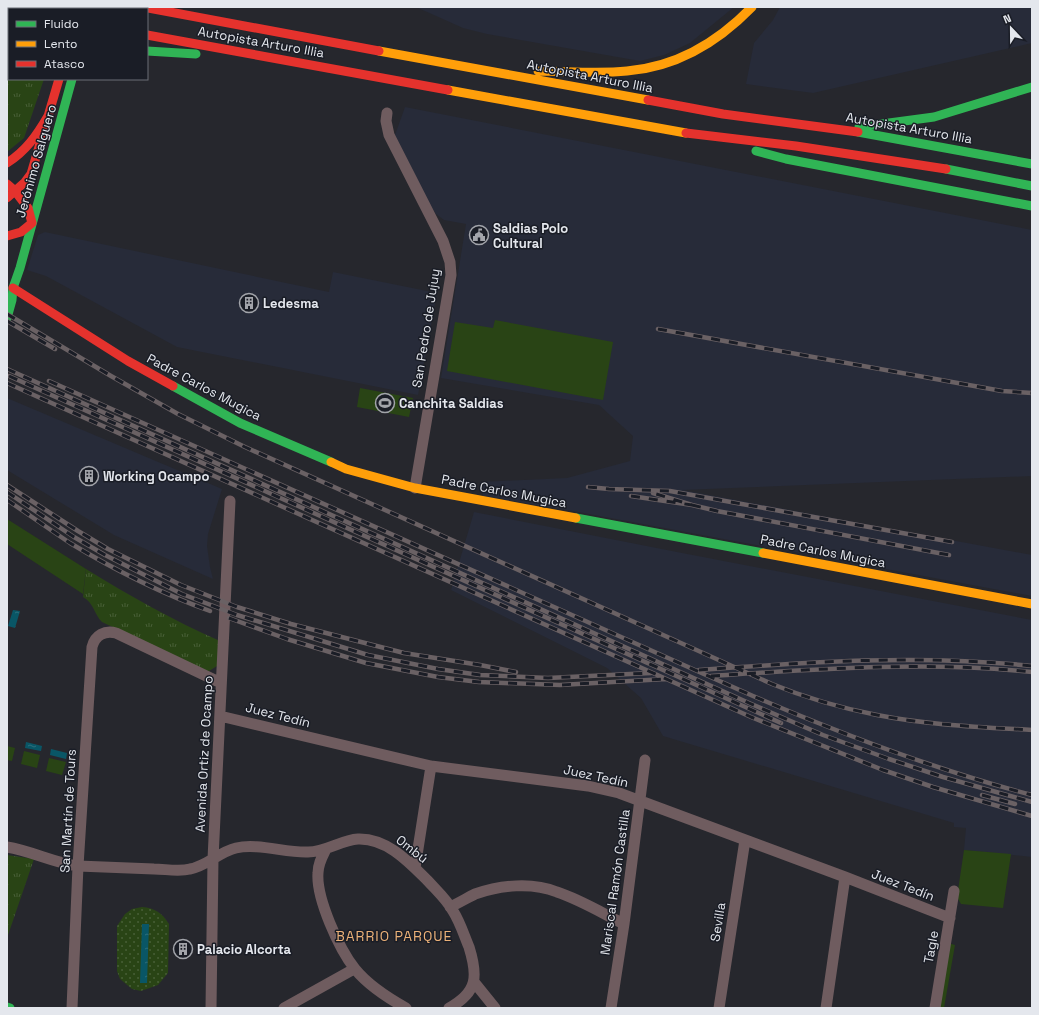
<svg xmlns="http://www.w3.org/2000/svg" width="1039" height="1015" font-family="'Space Grotesk',sans-serif">
	<style>
		.built { fill: #272b39 }
		.grass { fill: #294415 }
		.park { fill: url(#park-tufts) }
		.garden { fill: url(#garden-dots) }
		.water { fill: url(#water-ripples) }
		.lines { fill: none; stroke-linecap: round; stroke-linejoin: round }
		.street { stroke: #6f5c5f; stroke-width: 11 }
		.fast { stroke: #30b455; stroke-width: 9 }
		.slow { stroke: #ff9f0a; stroke-width: 9 }
		.jam { stroke: #e5322d; stroke-width: 9 }
		.rail-casing { stroke: #6a6164; stroke-width: 4.5 }
		.rail { stroke: #1a1d26; stroke-width: 3; stroke-dasharray: 9; stroke-linecap: butt }
		.labels { text-anchor: middle; dominant-baseline: central; stroke-width: 3; stroke-linejoin: round; paint-order: stroke }
		.street-label { font-size: 13px; fill: #e4e7ed; stroke: #1a1d26 }
		.poi-label { font-size: 13px; font-weight: bold; fill: #e4e7ed; stroke: #1a1d26; text-anchor: start }
		.neighbourhood-label { font-size: 14px; letter-spacing: 1px; fill: #ebb178; stroke: #1a1d26 }
	</style>
	<defs>
		<pattern id="park-tufts" width="24" height="20" patternUnits="userSpaceOnUse"><rect width="24" height="20" fill="#294415"/><path d="M3 7l-1-3M5 7V3M7 7l1-3M15 17l-1-3M17 17v-4M19 17l1-3" fill="none" stroke="#485f37"/></pattern>
		<pattern id="garden-dots" width="8" height="8" patternUnits="userSpaceOnUse"><rect width="8" height="8" fill="#294415"/><path d="M2 2h.1M6 6h.1" fill="none" stroke="#485f37" stroke-width="1.8" stroke-linecap="round"/></pattern>
		<pattern id="water-ripples" width="26" height="14" patternUnits="userSpaceOnUse"><rect width="26" height="14" fill="#095666"/><path d="M2 4q2-2 4 0t4 0M15 11q2-2 4 0t4 0" fill="none" stroke="#2d6e7c"/></pattern>
	</defs>
	<rect width="100%" height="100%" fill="#26272d"/>
	<path class="built" d="M 416,7 L 734,7 L 690,43 L 664,55 L 640,61 L 487,34 L 463,28 Z
		M 780,7 L 1032,7 L 1032,43 L 813,93 L 746,84 L 754,43 L 773,20 Z
		M 405,107 L 1032,230 L 1032,476 L 682,490 L 1032,555 L 1032,596 L 578,512 L 483,496 L 480,482 L 567,478 L 630,461 L 633,436 L 599,405 L 441,378 L 466,224 L 444,220 L 436,214 L 431,207 L 395,135 Z
		M 45,232 L 329,292 L 333,272 L 437,293 L 418,395 L 177,347 L 46,276 L 27,270 L 38,235 Z
		M 7,398 L 222,489 L 208,534 L 207,546 L 210,567 L 213,579 L 114,535 L 7,470 Z
		M 474,512 L 677,552 L 1032,620 L 1032,857 L 964,850 L 966,828 L 954,827 L 954,823 L 663,736 L 641,698 L 607,668 L 451,590 Z"/>
	<path class="grass" d="M 495,320 L 613,342 L 603,400 L 447,371 L 455,322 L 493,328 Z
		M 360,388 L 413,398 L 409,417 L 357,407 Z
		M 7,519 L 86,569 L 83,594 L 7,544 Z
		M 7,746 L 15,748 L 12,761 L 7,760 Z
		M 24,751 L 40,755 L 37,768 L 21,764 Z
		M 49,758 L 66,762 L 62,775 L 46,771 Z
		M 964,850 L 1011,854 L 1003,908 L 961,904 L 957,897 Z
		M 948,943 L 955,945 L 944,1008 L 937,1008 Z"/>
	<path class="park" d="M 14,7 L 69,7 L 68,9 L 13,9 Z
		M 9,23 L 9,79 L 44,79 L 24,138 L 7,152 L 7,30 Z
		M 86,569 C 130,596 172,620 220,641 L 217,666 L 209,671 L 204,670 L 102,622 C 94,614 94,603 83,597 Z
		M 7,855 L 34,859 L 7,938 Z"/>
	<path class="garden" d="M 142,907 C 155,908 162,913 169,924 L 168,973 L 158,985 L 141,991 L 132,989 L 120,979 L 117,971 L 117,926 L 125,914 L 132,909 Z"/>
	<path class="water" d="M 13,610 L 20,611 L 15,628 L 8,626 Z
		M 26,742 L 42,746 L 41,751 L 25,748 Z
		M 51,749 L 67,753 L 66,759 L 50,755 Z
		M 142,924 L 149,924 L 147,983 L 140,983 Z"/>
	<g class="lines">
		<path class="street" d="M 387,113 L 386,121 L 389,135 L 443,241 L 450,262 L 451,275 L 415,488
			M 220,716 L 431,766 L 588,786 L 619,793 L 845,877 L 950,918
			M 7,847 C 32,851 54,863 78,866 C 104,867 129,868 154,869 C 165,869 179,872 190,869 C 207,866 219,852 236,848 C 258,843 286,853 308,852 C 326,852 341,840 358,839 C 387,838 409,862 428,881 C 437,891 447,900 453,911 C 460,922 464,935 469,947 C 478,976 478,992 449,1008
			M 326,849 C 322,857 318,864 318,873 C 316,898 339,949 355,969 C 368,985 388,998 406,1008
			M 415,868 L 431,766
			M 450,907 C 459,903 467,898 475,894 C 501,885 532,882 557,892 C 581,900 602,913 624,924
			M 474,982 L 495,1008
			M 72,1008 L 78,866 L 92,647 C 95,635 105,630 116,633 L 221,683
			M 211,1008 L 213,859 L 230,501
			M 284,1008 L 354,969
			M 611,1008 L 624,924 L 645,760
			M 719,1008 L 745,840
			M 826,1008 L 845,877
			M 935,1008 L 954,891"/>
		<path class="fast" d="M 147,51 L 196,54
			M 859,127 L 934,117 L 1032,87
			M 858,132 L 1032,164
			M 756,151 L 786,159 L 1032,206
			M 946,169 L 1032,186
			M 7,318 L 12,300 L 13,288 L 20,268 L 72,79
			M 173,386 L 240,423 L 331,462
			M 576,518 L 763,553
			M 7,1007 L 10,1008"/>
		<path class="slow" d="M 7,9 L 9,9
			M 84,9 L 85,7
			M 7,38 L 9,38
			M 379,51 L 648,100
			M 538,71 C 567,71 597,74 627,71 C 677,67 718,42 752,7
			M 448,90 L 686,133
			M 331,462 L 346,469 L 415,488 L 576,518
			M 763,553 L 1032,604"/>
		<path class="jam" d="M 143,7 L 379,51
			M 147,35 L 448,90
			M 648,100 L 723,114 L 858,132
			M 686,133 L 796,146 L 946,169
			M 7,163 C 26,151 37,135 48,116
			M 7,184 L 15,191
			M 7,198 L 25,182 L 31,174 L 59,79
			M 7,236 L 21,232 L 32,223 L 28,208 L 15,191
			M 13,288 L 128,361 L 173,386"/>
		<g class="rail-casing">
			<path id="rail" d="M 7,314 L 111,376 L 178,414 L 245,447 L 772,684 C 806,698 841,708 877,715 C 928,725 980,727 1032,730
				M 7,321 L 55,349
				M 658,329 L 1002,391 L 1032,393
				M 7,369 L 749,703 L 823,735 L 889,759 L 943,777 L 1032,802
				M 9,376 L 781,723
				M 49,381 L 753,696 C 844,735 936,770 1032,795
				M 7,383 L 751,717 L 883,770 L 933,787 L 1032,816
				M 7,485 L 78,531 L 108,549 L 181,585 L 237,607 L 291,624 L 404,653 L 480,665 L 516,672
				M 588,487 L 609,489 L 670,491 L 952,542
				M 7,492 L 74,537 L 105,555 L 182,594 L 237,615 L 368,655 L 438,669 L 480,675 L 548,678 L 651,673
				M 631,496 L 692,505 L 653,493
				M 7,500 C 28,514 49,529 70,543 C 113,569 163,594 210,611
				M 692,505 L 717,511 L 949,555
				M 229,618 L 287,639 L 366,663 L 438,677 L 479,682 L 560,685 L 666,679
				M 699,670 C 809,662 921,654 1032,666
				M 711,676 C 818,669 925,661 1032,672
				M 982,795 L 1015,804"/>
		</g>
		<use href="#rail" class="rail"/>
	</g>
	<defs>
		<g id="civic-ring" transform="scale(1)"><circle r="9.5" fill="#1a1d26" stroke="#a2a4aa" stroke-width="1.5"/><path d="M-.6-6.5H3V-4.5H.6V-3L4-1V1h2V6H-6V1h2V-1L-.6-3ZM-1.2 2.5V6h2.4V2.5Z" fill="#a2a4aa"/></g>
		<g id="building-ring" transform="scale(1)"><circle r="9.5" fill="#1a1d26" stroke="#a2a4aa" stroke-width="1.5"/><path d="M-4-6H4V6H1V3H-1V6H-4ZM-2.5-4.3h1.7v1.8h-1.7ZM.8-4.3h1.7v1.8H.8ZM-2.5-1h1.7V.8h-1.7ZM.8-1h1.7V.8H.8Z" fill="#a2a4aa"/></g>
		<g id="stadium-ring" transform="scale(1)"><circle r="9.5" fill="#1a1d26" stroke="#a2a4aa" stroke-width="1.5"/><path d="M0-5a6.5 5 0 1 0 0 10a6.5 5 0 1 0 0-10ZM-3.5-1.8h7v3.6h-7Z" fill="#a2a4aa"/></g>
	</defs>
	<g fill-rule="evenodd">
		<use href="#civic-ring" x="479" y="235"/>
		<use href="#building-ring" x="249" y="303"/>
		<use href="#stadium-ring" x="385" y="403"/>
		<use href="#building-ring" x="89" y="476"/>
		<use href="#building-ring" x="183" y="949"/>
	</g>
	<g class="labels">
		<g class="street-label">
			<text transform="translate(261 42) rotate(10)">Autopista Arturo Illia</text>
			<text transform="translate(590 76) rotate(11)">Autopista Arturo Illia</text>
			<text transform="translate(909 128) rotate(10)">Autopista Arturo Illia</text>
			<text transform="translate(36 161) rotate(-74)">Jerónimo Salguero</text>
			<text transform="translate(426 328) rotate(-81)">San Pedro de Jujuy</text>
			<text transform="translate(204 387) rotate(28)">Padre Carlos Mugica</text>
			<text transform="translate(504 491) rotate(11)">Padre Carlos Mugica</text>
			<text transform="translate(823 551) rotate(11)">Padre Carlos Mugica</text>
			<text transform="translate(278 715) rotate(14)">Juez Tedín</text>
			<text transform="translate(204 754) rotate(-87)">Avenida Ortiz de Ocampo</text>
			<text transform="translate(596 776) rotate(12)">Juez Tedín</text>
			<text transform="translate(68 811) rotate(-87)">San Martín de Tours</text>
			<text transform="translate(412 849) rotate(38)">Ombú</text>
			<text transform="translate(615 882) rotate(-82)">Mariscal Ramón Castilla</text>
			<text transform="translate(903 885) rotate(21)">Juez Tedín</text>
			<text transform="translate(718 922) rotate(-81)">Sevilla</text>
			<text transform="translate(931 947) rotate(-80)">Tagle</text>
		</g>
		<g class="poi-label">
			<text x="493" y="228">Saldias Polo<tspan x="493" dy="15">Cultural</tspan></text>
			<text x="263" y="303">Ledesma</text>
			<text x="399" y="403">Canchita Saldias</text>
			<text x="103" y="476">Working Ocampo</text>
			<text x="197" y="949">Palacio Alcorta</text>
		</g>
		<g class="neighbourhood-label">
			<text x="394" y="936">BARRIO PARQUE</text>
		</g>
	</g>
	<rect width="1039" height="1015" fill="none" stroke="#e4e7ed" stroke-width="16"/>
	<rect x="8" y="8" width="140" height="72" fill="#1a1d26" stroke="#6b6e76"/>
	<rect x="16" y="21" width="20" height="6" fill="#30b455" stroke="#6b6e76"/>
	<text x="44" y="28" font-size="12" fill="#e4e7ed">Fluido</text>
	<rect x="16" y="41" width="20" height="6" fill="#ff9f0a" stroke="#6b6e76"/>
	<text x="44" y="48" font-size="12" fill="#e4e7ed">Lento</text>
	<rect x="16" y="61" width="20" height="6" fill="#e5322d" stroke="#6b6e76"/>
	<text x="44" y="68" font-size="12" fill="#e4e7ed">Atasco</text>
	<g transform="translate(1011 28) rotate(338)" stroke="#1a1d26" stroke-width="3" paint-order="stroke">
	<path d="M0-3L7 15L0 10L-7 15Z" fill="#e4e7ed"/>
	<text y="-6" font-size="11" font-weight="bold" text-anchor="middle" fill="#e4e7ed">N</text>
	</g>
</svg>
